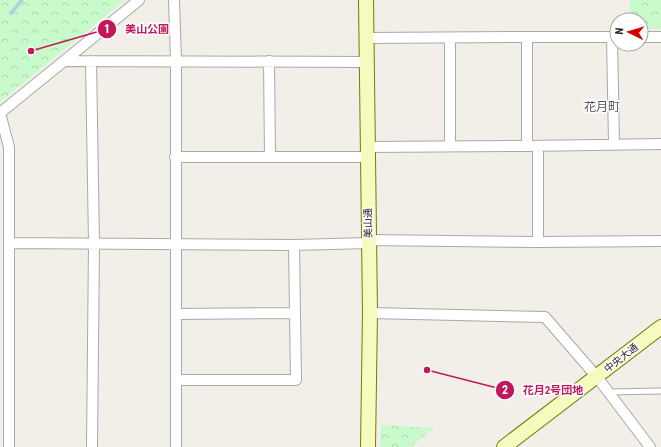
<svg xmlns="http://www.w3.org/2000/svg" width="661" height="447" font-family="'Roboto Condensed','Noto Sans JP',sans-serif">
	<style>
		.park { fill: url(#park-crowns) }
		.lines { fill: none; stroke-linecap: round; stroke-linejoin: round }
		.stream { stroke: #aad3df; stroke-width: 3.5 }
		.lane-casing { stroke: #a9a9a9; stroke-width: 7 }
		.street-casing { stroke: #a9a9a9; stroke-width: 12 }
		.secondary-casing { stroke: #707d05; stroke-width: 16 }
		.lane { stroke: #fff; stroke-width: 5 }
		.street { stroke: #fff; stroke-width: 10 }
		.secondary { stroke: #f7fabf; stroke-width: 14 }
		.labels { text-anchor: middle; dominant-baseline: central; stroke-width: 3; stroke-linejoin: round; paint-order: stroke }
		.street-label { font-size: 10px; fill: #222; stroke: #fff }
		.quarter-label { font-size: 12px; fill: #555; stroke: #fff }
		.leader { fill: none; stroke: #c2185b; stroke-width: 1.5 }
		.callout-dot { fill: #c2185b; stroke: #fff; stroke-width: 1.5 }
		.mark-label { font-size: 12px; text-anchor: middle; font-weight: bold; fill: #fff }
		.callout-label { font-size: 11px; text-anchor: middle; font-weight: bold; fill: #c2185b; stroke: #fff; stroke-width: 3; stroke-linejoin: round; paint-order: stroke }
	</style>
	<defs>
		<pattern id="park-crowns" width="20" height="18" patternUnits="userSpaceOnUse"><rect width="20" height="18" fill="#c8facc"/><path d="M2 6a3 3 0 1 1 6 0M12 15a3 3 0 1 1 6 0" fill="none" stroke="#acd6af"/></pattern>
	</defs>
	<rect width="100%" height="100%" fill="#f2efe9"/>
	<path class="park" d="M 0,0 L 125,0 L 0,102 Z
		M 630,0 L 661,0 L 661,29 L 641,29 L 641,20 L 630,20 Z
		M 381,425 L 434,428 L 411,447 L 380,447 Z"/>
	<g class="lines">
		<path class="stream" d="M 11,13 L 22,0"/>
		<g class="lane-casing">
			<path id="lane" d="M 609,392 L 661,391"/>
		</g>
		<g class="street-casing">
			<path id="street" d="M 174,0 L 176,60 L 176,447
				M 527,37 L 527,146
				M 612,37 L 614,144
				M 641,37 L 661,37
				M 366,38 L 527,37 L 617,37
				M 66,61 L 367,62
				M 91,61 L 94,244 L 92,447
				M 269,61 L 270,157
				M 0,113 L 9,147 L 9,447
				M 0,113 L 139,0
				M 450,146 L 450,38
				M 367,147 L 527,146 L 661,144
				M 175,157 L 368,157
				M 369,240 L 538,242 L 661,241
				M 538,242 L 538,146
				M 10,243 L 294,245 L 369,243
				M 370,313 L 545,317 L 597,377 L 650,447
				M 176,314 L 295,313
				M 176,380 L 296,380 L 294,245"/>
		</g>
		<g class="secondary-casing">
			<path id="secondary" d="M 366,0 L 370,313 L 368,447
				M 504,447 L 661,327"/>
		</g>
		<use href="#lane" class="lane"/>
		<use href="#street" class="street"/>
		<use href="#secondary" class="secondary"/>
	</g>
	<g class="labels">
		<g class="street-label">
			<text transform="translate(368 223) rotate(-91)">美山通</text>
			<text transform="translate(621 358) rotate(-38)">中央大通</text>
		</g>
		<g class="quarter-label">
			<text x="602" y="107">花月町</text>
		</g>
	</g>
	<path class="leader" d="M31 51L107 29M427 370L505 390"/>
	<g class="callout-dot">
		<circle cx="31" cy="51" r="4"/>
		<circle cx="427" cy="370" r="4"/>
		<circle cx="107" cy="29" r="10"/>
		<circle cx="505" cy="390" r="10"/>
	</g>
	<g class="mark-label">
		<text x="107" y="33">1</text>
		<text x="505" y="394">2</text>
	</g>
	<g class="callout-label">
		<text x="147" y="33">美山公園</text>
		<text x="553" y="394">花月2号団地</text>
	</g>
	<g transform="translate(629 32) rotate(275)"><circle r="19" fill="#ffffff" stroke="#a7a7a7"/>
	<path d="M0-3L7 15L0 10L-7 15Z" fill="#d40000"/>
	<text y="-6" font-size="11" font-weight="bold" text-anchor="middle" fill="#222222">N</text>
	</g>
</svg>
